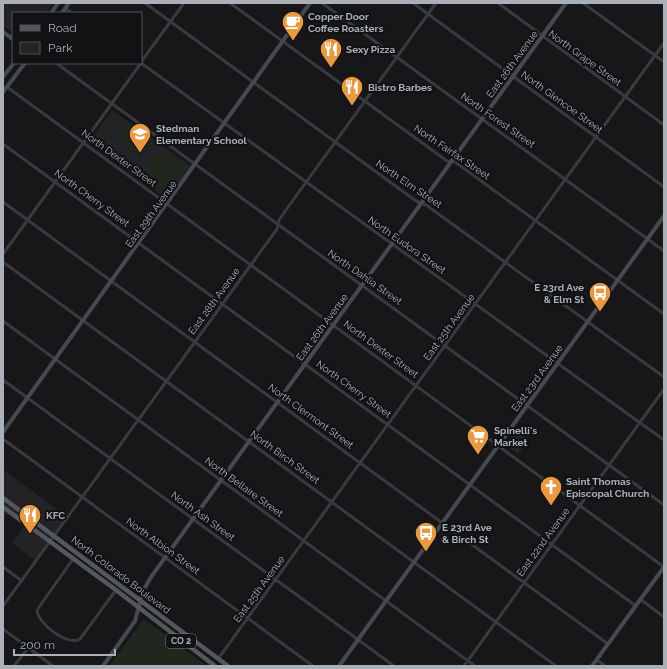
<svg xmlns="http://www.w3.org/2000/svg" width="667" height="669" font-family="Raleway,sans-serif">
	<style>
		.built { fill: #232326 }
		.green { fill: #1f271f }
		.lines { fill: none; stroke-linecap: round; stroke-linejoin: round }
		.street { stroke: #383a3e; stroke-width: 3 }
		.secondary { stroke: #46494d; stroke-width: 4 }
		.primary { stroke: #54575c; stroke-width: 4.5 }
		.labels { text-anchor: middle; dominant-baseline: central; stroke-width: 4; stroke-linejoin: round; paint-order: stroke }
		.shield { fill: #121214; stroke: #7c8187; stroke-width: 1 }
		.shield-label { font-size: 9px; font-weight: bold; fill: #aab0b8 }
		.poi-label { font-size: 10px; font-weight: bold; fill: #aab0b8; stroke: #121214; text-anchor: start }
		.street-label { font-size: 10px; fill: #aab0b8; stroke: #121214 }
	</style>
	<rect width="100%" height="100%" fill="#171719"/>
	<path class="built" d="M 3,3 L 53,3 L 46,13 L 13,13 L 13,33 L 3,26 Z
		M 112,110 L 191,166 L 167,199 L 89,142 Z
		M 3,469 L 68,517 L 36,561 L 12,543 L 24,526 L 7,514 L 3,520 Z"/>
	<path class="green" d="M 125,120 L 157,143 L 152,150 L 142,146 L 139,149 L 114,132 Z
		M 165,152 L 187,165 L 187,168 L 175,187 L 160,191 L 157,189 L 155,177 L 146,170 L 150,159 Z
		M 516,430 L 529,439 L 518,454 L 505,445 Z
		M 144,619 L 207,666 L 109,666 Z"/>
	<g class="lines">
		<path class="street" d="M 145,3 L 416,201 L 426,205 L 664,377
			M 230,3 L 447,161 L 455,162 L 664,314
			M 322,3 L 664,251
			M 413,3 L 664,187
			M 498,3 L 664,125
			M 583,3 L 664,62
			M 65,8 L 72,13
			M 141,62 L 184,3
			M 56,63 L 664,505
			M 141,63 L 664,440
			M 7,87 L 664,567
			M 3,144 L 636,606
			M 3,202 L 608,644
			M 3,254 L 141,63
			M 3,262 L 556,666
			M 3,321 L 475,666
			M 3,380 L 394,666
			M 3,439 L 313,666
			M 73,559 L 37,610 C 37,623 68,647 80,639 L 116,590
			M 3,567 L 22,581
			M 640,599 L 664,617
			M 3,606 L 277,229 L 279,220 L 291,203 L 436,3
			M 3,629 L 53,666
			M 218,659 L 664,43
			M 597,660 L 605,666
			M 14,666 L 28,648
			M 464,666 L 664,389"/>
		<path class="secondary" d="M 51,13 L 58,3
			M 62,13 L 69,3
			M 3,32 L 13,39
			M 3,77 L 14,63
			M 3,92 L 25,63
			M 3,432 L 310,3
			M 103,666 L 135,621 L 143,591 L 151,577 L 566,3
			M 339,666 L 664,216
			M 592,666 L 664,567"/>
		<path class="primary" d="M 3,498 L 228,666
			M 3,507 L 116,590 L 215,666"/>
	</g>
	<defs>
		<g id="cafe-pin" transform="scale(1.15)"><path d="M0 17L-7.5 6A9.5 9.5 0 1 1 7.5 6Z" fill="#ea993d" stroke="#121214"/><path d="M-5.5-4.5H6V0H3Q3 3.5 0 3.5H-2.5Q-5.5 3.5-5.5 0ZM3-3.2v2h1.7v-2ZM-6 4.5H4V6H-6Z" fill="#fff"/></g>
		<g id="restaurant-pin" transform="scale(1.15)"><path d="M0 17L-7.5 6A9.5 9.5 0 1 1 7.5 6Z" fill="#ea993d" stroke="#121214"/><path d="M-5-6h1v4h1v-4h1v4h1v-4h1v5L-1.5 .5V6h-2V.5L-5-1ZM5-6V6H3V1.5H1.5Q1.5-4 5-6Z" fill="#fff"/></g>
		<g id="school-pin" transform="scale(1.15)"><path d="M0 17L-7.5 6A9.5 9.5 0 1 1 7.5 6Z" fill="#ea993d" stroke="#121214"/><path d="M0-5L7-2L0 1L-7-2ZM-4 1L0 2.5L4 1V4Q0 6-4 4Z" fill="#fff"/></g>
		<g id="bus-pin" transform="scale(1.15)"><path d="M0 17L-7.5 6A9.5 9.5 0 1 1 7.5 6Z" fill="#ea993d" stroke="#121214"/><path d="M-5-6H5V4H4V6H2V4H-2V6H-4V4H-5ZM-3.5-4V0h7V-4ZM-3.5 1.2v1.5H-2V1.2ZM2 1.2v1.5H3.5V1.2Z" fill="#fff"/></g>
		<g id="supermarket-pin" transform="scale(1.15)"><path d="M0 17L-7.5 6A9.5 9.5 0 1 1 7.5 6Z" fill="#ea993d" stroke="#121214"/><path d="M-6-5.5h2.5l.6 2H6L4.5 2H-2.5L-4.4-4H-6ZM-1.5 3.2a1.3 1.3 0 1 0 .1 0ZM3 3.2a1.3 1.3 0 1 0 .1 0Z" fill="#fff"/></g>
		<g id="church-pin" transform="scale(1.15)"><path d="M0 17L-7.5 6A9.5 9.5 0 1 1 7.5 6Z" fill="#ea993d" stroke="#121214"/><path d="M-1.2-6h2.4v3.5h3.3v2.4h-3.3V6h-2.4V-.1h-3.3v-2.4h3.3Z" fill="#fff"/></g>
	</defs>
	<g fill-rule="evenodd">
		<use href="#cafe-pin" x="293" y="22"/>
		<use href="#restaurant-pin" x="331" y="49"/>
		<use href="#restaurant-pin" x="352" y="87"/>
		<use href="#school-pin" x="140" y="134"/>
		<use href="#bus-pin" x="600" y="293"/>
		<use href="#supermarket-pin" x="478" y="436"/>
		<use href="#church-pin" x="551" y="487"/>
		<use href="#restaurant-pin" x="30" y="515"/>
		<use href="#bus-pin" x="426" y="533"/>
	</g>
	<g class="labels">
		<rect class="shield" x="166" y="634" width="30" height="14" rx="3"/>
		<g class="shield-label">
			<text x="181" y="641">CO 2</text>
		</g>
		<g class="poi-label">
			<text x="308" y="16">Copper Door<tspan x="308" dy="12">Coffee Roasters</tspan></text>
			<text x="346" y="49">Sexy Pizza</text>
			<text x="368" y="87">Bistro Barbes</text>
			<text x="156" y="128">Stedman<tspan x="156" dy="12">Elementary School</tspan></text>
			<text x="584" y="287" text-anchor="end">E 23rd Ave<tspan x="584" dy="12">&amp; Elm St</tspan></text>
			<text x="494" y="430">Spinelli's<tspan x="494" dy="12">Market</tspan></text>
			<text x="566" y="481">Saint Thomas<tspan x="566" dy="12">Episcopal Church</tspan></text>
			<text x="46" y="515">KFC</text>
			<text x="442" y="527">E 23rd Ave<tspan x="442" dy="12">&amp; Birch St</tspan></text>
		</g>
		<g class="street-label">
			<text transform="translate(585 58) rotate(36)">North Grape Street</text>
			<text transform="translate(512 64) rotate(-54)">East 26th Avenue</text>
			<text transform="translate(562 102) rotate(36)">North Glencoe Street</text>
			<text transform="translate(498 120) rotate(35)">North Forest Street</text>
			<text transform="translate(452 152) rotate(34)">North Fairfax Street</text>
			<text transform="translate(119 158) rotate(36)">North Dexter Street</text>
			<text transform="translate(409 184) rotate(34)">North Elm Street</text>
			<text transform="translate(92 198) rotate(36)">North Cherry Street</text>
			<text transform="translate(151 214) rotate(-54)">East 29th Avenue</text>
			<text transform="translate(407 245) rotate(35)">North Eudora Street</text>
			<text transform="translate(365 277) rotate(35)">North Dahlia Street</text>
			<text transform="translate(214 301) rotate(-54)">East 28th Avenue</text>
			<text transform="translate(322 327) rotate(-54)">East 26th Avenue</text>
			<text transform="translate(449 327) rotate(-54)">East 25th Avenue</text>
			<text transform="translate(381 349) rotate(36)">North Dexter Street</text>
			<text transform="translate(537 378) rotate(-54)">East 23rd Avenue</text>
			<text transform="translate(354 389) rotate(36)">North Cherry Street</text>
			<text transform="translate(311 416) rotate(36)">North Clermont Street</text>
			<text transform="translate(285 457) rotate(36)">North Birch Street</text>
			<text transform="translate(244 487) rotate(36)">North Bellaire Street</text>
			<text transform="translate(203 516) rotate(36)">North Ash Street</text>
			<text transform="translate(543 542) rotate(-54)">East 22nd Avenue</text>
			<text transform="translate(163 546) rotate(36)">North Albion Street</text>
			<text transform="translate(121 575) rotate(37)">North Colorado Boulevard</text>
			<text transform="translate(259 589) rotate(-54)">East 25th Avenue</text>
		</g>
	</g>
	<rect width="667" height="669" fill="none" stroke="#aab0b8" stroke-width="8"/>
	<rect x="12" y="12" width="130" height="52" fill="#121214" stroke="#4f5156"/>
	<rect x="20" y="25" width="20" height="6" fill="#54575c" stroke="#4f5156"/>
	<text x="48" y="32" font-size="12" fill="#aab0b8">Road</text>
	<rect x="20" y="42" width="20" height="12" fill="#1f271f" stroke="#4f5156"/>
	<text x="48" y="52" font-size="12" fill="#aab0b8">Park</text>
	<path d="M14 649v6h101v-6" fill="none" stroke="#aab0b8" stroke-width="2"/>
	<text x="20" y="649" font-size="12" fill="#aab0b8" stroke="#121214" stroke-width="3" paint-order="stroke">200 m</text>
</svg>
